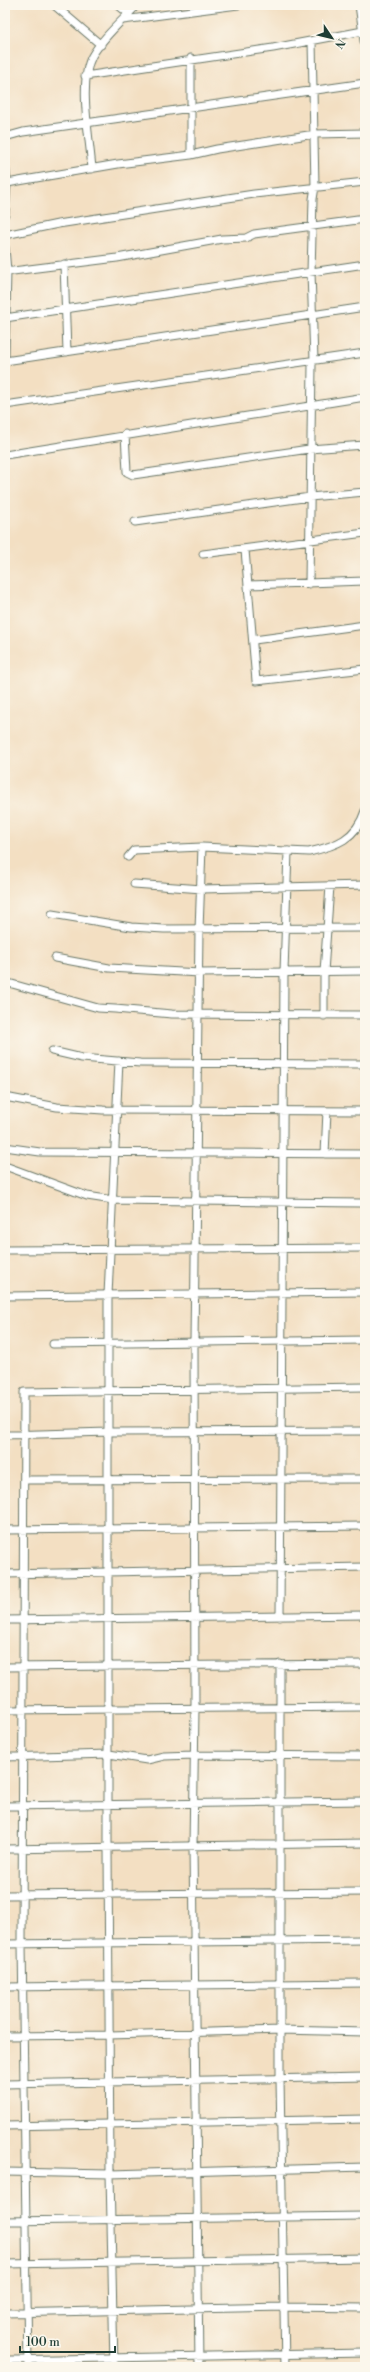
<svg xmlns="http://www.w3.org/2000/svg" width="370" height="2372" font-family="'Libre Bodoni',serif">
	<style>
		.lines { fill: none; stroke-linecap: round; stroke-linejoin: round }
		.street-casing { stroke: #697666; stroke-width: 9 }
		.secondary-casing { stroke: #697666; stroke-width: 11 }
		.street { stroke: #fff; stroke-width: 7 }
		.secondary { stroke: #fff; stroke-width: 9 }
	</style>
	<rect width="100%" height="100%" fill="#fbf7ec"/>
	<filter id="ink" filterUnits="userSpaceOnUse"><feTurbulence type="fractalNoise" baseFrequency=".025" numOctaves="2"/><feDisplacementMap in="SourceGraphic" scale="8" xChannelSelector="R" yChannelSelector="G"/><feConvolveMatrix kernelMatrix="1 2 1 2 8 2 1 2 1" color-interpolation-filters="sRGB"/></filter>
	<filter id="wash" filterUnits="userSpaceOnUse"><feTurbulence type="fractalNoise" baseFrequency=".012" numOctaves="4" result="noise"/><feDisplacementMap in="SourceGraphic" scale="16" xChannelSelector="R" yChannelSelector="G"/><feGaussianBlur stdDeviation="0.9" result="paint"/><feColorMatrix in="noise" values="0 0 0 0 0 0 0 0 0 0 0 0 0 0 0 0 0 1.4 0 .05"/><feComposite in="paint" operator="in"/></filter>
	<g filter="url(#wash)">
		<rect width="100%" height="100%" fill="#f3dfc2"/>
	</g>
	<g filter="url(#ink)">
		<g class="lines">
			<g class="street-casing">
				<path id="street" d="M 54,5 L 101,45
					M 118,5 L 129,14
					M 123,20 L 238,5
					M 85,76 L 273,48 L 363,31
					M 5,137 L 23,132 L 365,83
					M 191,155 L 191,58
					M 5,163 L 7,183 L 5,214
					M 92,169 C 90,139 78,82 92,56 C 103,37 122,21 137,5
					M 7,183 L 118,164 L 191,155 L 217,149 L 315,134 L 365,133
					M 5,235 L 58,224 L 254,194 L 365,182
					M 5,248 L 7,271 L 5,355
					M 64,264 L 67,352
					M 5,272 L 117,258 L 222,239 L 246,238 L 254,234 L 365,219
					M 5,318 L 365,264
					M 5,361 L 365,307
					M 5,405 L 365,353
					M 125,434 L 127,472 L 133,475 L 309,449 L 365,445
					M 5,455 L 365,397
					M 135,522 L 310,497 L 365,492
					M 245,550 L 256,681 L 365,669
					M 203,554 L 365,533
					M 309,584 L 312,364 L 314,360 L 311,272 L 313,199 L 315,187 L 312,41
					M 249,585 L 365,581
					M 254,640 L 365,625
					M 128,857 L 134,850 L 202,847 L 309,852 C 336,846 356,839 365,811
					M 134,884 L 202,889 L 365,885
					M 52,914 L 131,927 L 164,929 L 365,928
					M 55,958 L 109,968 L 200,973 L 365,971
					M 5,982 L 98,1008 L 115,1009 L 172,1014 L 365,1015
					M 324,1016 L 324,972 L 330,886
					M 52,1051 L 82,1058 L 140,1063 L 365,1064
					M 5,1097 L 57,1107 L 103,1110 L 365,1111
					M 5,1147 L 40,1152 L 365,1154
					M 325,1154 L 327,1111
					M 5,1166 L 87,1196 L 113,1200 L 361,1203 L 365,1204
					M 5,1250 L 365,1248
					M 5,1296 L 365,1292
					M 53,1344 L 365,1340
					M 5,1435 L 109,1432 L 365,1431
					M 25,1480 L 365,1479
					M 5,1530 L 365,1526
					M 5,1574 L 365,1567
					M 280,1617 L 284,972 L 288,851
					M 5,1620 L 365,1615
					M 280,1664 L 280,2079 L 285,2367
					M 5,1667 L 365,1664
					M 5,1710 L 365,1707
					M 5,1757 L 109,1754 L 147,1760 L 164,1756 L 194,1755 L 365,1756
					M 5,1806 L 365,1801
					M 5,1849 L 365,1843
					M 5,1895 L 365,1892
					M 5,1944 L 365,1940
					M 5,1987 L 365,1983
					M 5,2036 L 110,2035 L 280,2030 L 365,2032
					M 5,2084 L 365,2077
					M 5,2126 L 365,2119
					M 5,2172 L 110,2174 L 365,2167
					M 5,2221 L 365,2216
					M 5,2264 L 365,2258
					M 5,2313 L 284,2307 L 365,2308
					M 5,2360 L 365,2353
					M 28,2367 L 22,1944 L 24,1392 L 365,1387
					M 114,2367 L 110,2174 L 108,1848 L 108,1295 L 119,1061
					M 199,2367 L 193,1847 L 195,1708 L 194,1342 L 199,930 L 202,847"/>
			</g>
			<g class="secondary-casing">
				<path id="secondary" d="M 360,5 L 365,41"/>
			</g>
			<use href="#street" class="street"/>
			<use href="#secondary" class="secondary"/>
		</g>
	</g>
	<rect width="370" height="2372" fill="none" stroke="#fbf7ec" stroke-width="20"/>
	<g transform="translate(332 38) rotate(125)" stroke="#fbf7ec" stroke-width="3" paint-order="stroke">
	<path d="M0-3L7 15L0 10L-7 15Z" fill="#1f3d34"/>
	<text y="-6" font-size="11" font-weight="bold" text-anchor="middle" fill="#1f3d34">N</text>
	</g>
	<path d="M20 2346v6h95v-6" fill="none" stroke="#1f3d34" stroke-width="2"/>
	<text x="26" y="2346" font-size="12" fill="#1f3d34" stroke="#fbf7ec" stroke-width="3" paint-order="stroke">100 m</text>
</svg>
